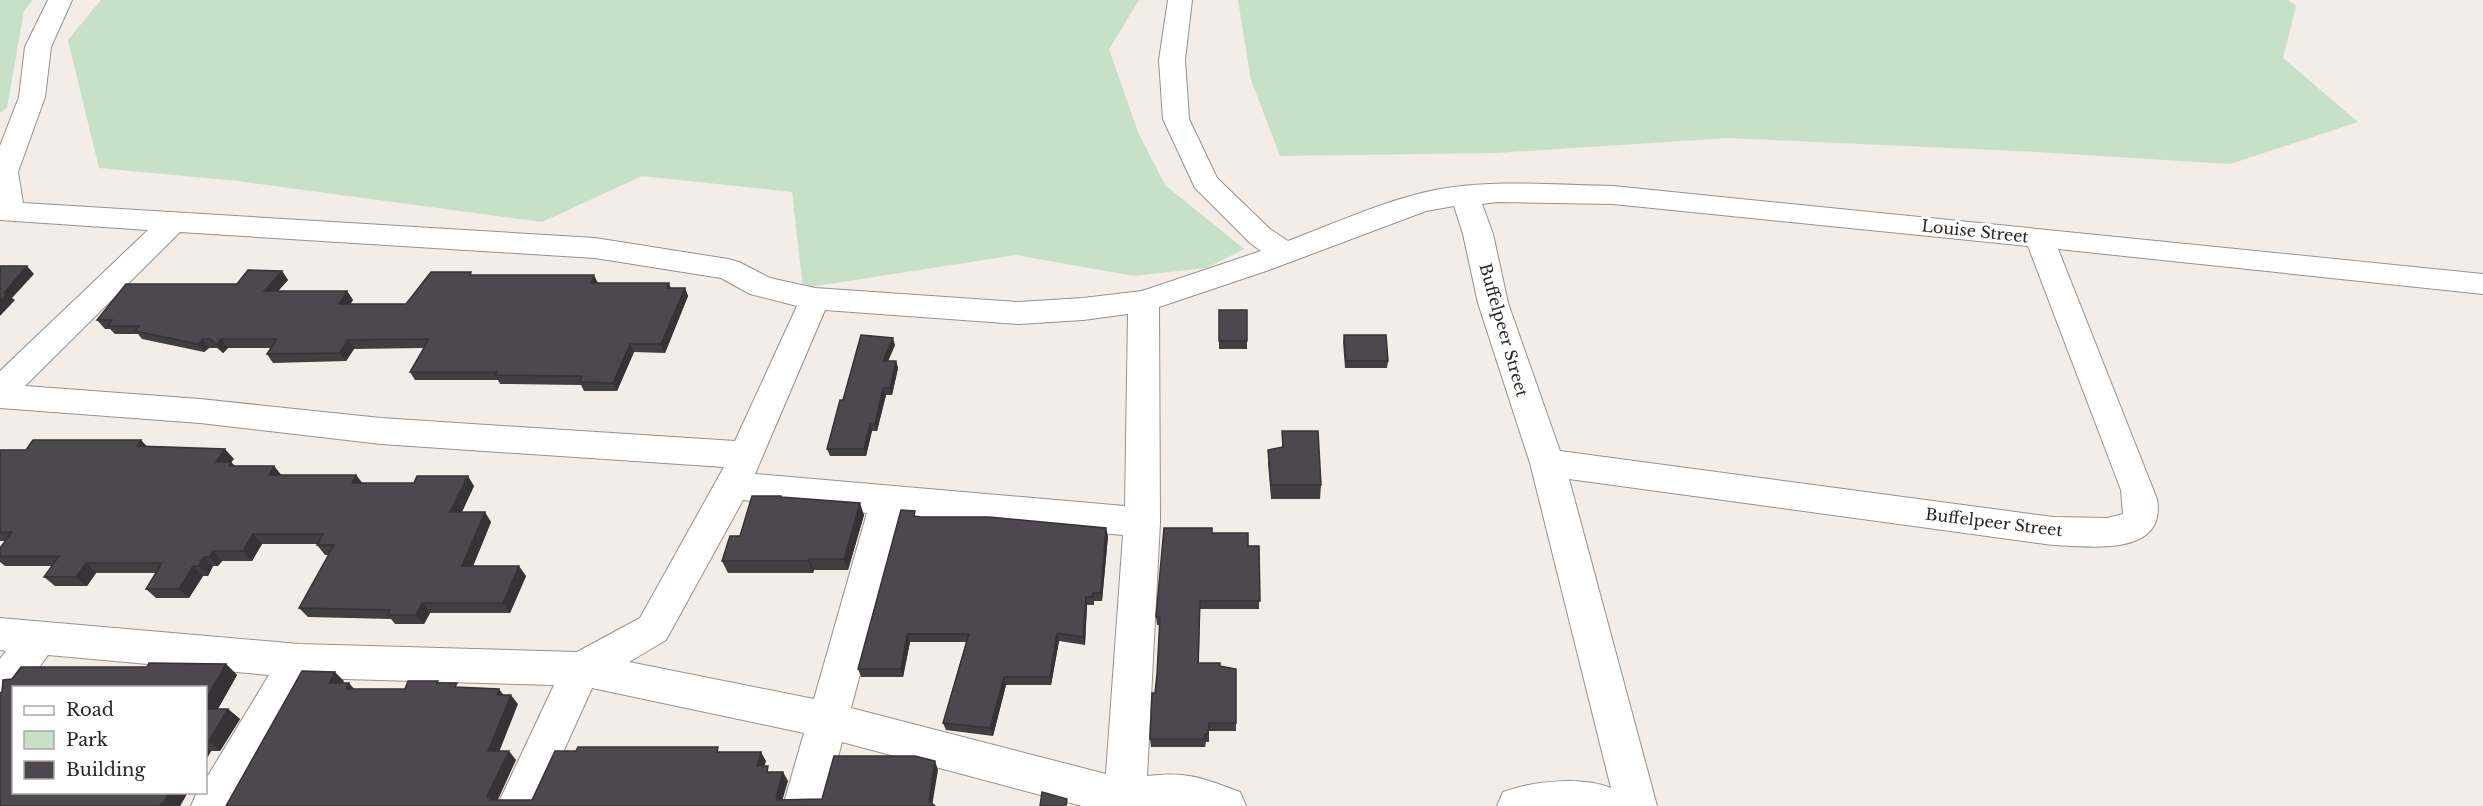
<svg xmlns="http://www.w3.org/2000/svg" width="2483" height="806" font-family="'Libre Baskerville',serif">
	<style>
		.green { fill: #c6e1c7 }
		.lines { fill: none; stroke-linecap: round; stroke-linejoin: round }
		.minor-casing { stroke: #97918c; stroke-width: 2 }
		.minor { fill: #fff; fill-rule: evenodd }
		.wall { fill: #423e42 }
		.shaded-wall { fill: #363236 }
		.building { fill: #4d484d; stroke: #363236; stroke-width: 1.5 }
		.labels { text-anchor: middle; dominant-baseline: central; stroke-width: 6; stroke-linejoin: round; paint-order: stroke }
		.street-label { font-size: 16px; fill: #292624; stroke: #fff }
	</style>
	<rect width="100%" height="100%" fill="#f4ece7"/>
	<path class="green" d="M 0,0 L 33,0 L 24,11 L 7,108 L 0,113 Z
		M 101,0 L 1139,0 L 1109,49 L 1138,132 L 1165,185 L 1244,249 L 1206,268 L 1134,276 L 1016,255 L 803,288 L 792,192 L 642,176 L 542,222 L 238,181 L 99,168 L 68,40 Z
		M 1238,0 L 2288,0 L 2296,6 L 2283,58 L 2358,122 L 2230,164 L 2037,152 L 1728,138 L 1497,153 L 1280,156 L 1251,80 Z"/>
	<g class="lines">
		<g class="minor-casing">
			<path id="minor" d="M 48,0 L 72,0 L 51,47 L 45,97 L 18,172 L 23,203 L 595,238 L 728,259 L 739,262 L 770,278 L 815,288 L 1019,302 L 1083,298 L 1142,291 L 1261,251 L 1250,243 L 1195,188 L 1163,119 L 1159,60 L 1168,0 L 1192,0 L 1185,60 L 1189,119 L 1217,178 L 1270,229 L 1288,241 C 1336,223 1385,200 1435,190 C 1492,179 1554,185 1613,186 L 2483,274 L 2483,294 L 2058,249 L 2157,499 C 2167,558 2089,546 2053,545 L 1569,479 L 1657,806 L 1497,806 L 1503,792 C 1533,781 1581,776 1611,788 L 1530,463 L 1478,303 L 1463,234 L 1454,206 L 1426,211 L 1269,270 L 1159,307 L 1160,522 L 1147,776 C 1187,771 1203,778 1240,792 L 1246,806 L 1082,806 L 842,742 L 825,806 L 783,806 L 804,733 L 592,688 L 539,806 L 497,806 L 554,685 L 310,678 L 235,806 L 191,806 L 197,792 L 206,792 L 206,779 L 269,675 L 48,655 L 24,688 L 14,688 L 14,701 L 0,706 L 0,659 L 6,651 L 0,650 L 0,618 L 299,644 L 577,652 L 640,618 L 724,467 L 381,444 L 200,423 L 0,408 L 0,371 L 148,230 L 0,220 L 0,146 L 19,97 L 25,47 ZM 1497,202 L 1613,204 L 2028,246 L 2121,490 L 2123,514 L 2107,518 L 2053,517 L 1560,451 L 1508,303 L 1493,234 L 1482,204 ZM 180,232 L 595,258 L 721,278 L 750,294 L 797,306 L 735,441 L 381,418 L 200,399 L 25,386 ZM 825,310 L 1019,324 L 1083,320 L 1128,314 L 1125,506 L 755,474 ZM 743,500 L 867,513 L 814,699 L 629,662 L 666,640 ZM 902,516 L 1123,535 L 1106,774 L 851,708 Z"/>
		</g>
		<use href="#minor" class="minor"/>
	</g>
	<path class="wall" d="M 282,271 L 288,280 L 278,291 L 347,291 L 353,300 L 350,304 L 406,304 L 473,275 L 598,283 L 669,283 L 671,288 L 685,288 L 688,296 L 665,353 L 634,352 L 617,391 L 584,391 L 581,385 L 500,384 L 498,380 L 415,380 L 410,372 L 424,348 L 354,349 L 346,361 L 273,363 L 267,354 L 271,348 L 228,348 L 223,353 L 217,348 L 209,348 L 204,352 L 142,339 L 138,334 L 115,334 L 110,329 L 105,329 L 97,320 L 237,284 Z
		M 1219,310 L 1247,310 L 1247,349 L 1219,349 Z
		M 1344,335 L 1388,361 L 1387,368 L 1345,368 L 1343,342 Z
		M 895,345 L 888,361 L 896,361 L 898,368 L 892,395 L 886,395 L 877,431 L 872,431 L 866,456 L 830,456 L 827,449 L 843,400 Z
		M 1282,431 L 1321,485 L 1320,499 L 1271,499 L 1268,463 L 1268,450 L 1282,448 Z
		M 141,440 L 147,447 L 234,459 L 231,462 L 235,466 L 274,466 L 281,475 L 356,475 L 362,483 L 474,486 L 462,512 L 491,522 L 473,566 L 526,576 L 510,613 L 430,613 L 424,624 L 395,624 L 391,619 L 308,617 L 299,608 L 329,555 L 325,555 L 317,545 L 317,544 L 262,544 L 252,561 L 222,561 L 218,566 L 213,566 L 208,576 L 203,576 L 189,598 L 156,598 L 146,589 L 156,573 L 96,573 L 87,586 L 55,586 L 44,577 L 52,566 L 5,566 L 0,562 L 0,548 L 5,541 L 0,541 L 0,450 L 26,450 Z
		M 781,496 L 782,498 L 864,515 L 848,570 L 814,570 L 813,573 L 728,573 L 722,561 L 740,536 Z
		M 917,517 L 1108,536 L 1102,601 L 1094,601 L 1094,605 L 1087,605 L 1085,645 L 1059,641 L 1051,685 L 1006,685 L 993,736 L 946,730 L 943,723 L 966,642 L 910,642 L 903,677 L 861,677 L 858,669 Z
		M 1212,533 L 1248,546 L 1259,546 L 1259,609 L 1200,609 L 1199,663 L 1236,669 L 1236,731 L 1209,731 L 1209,742 L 1206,742 L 1205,747 L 1151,747 L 1150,739 L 1157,674 L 1160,625 L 1157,625 L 1156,617 Z
		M 149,663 L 226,664 L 237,675 L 218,709 L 228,709 L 240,719 L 220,751 L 211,751 L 206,760 L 206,687 L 14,687 L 14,792 L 188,792 L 180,806 L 0,806 L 0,693 L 2,692 L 3,680 L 12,679 L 21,667 L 147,667 Z"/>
	<path class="shaded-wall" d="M 27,266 L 34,274 L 12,298 L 15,300 L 0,316 L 0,301 L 4,293 Z
		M 282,271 L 288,280 L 270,300 L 264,291 Z
		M 594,275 L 598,283 L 591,283 Z
		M 685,288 L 688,296 L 665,353 L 661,344 Z
		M 347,291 L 353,300 L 345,312 L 339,304 Z
		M 893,338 L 895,345 L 885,368 L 883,361 Z
		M 203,339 L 209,348 L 204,352 L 198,344 Z
		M 221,339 L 228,348 L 223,353 L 217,345 Z
		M 348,340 L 354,349 L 346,361 L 340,353 Z
		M 630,344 L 634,352 L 617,391 L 613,383 Z
		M 896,361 L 898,368 L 892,395 L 890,388 Z
		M 883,388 L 886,395 L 877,431 L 875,424 Z
		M 870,424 L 872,431 L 866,456 L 864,449 Z
		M 141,440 L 150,450 L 137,446 Z
		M 225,449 L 234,459 L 231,462 L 240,472 L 216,462 Z
		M 274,466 L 282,476 L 269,475 Z
		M 356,475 L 364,485 L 352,483 Z
		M 468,476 L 474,486 L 457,522 L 450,512 Z
		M 860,503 L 864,515 L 848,570 L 844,559 Z
		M 485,512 L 491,522 L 469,576 L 462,566 Z
		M 1106,528 L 1108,536 L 1102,601 L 1101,593 Z
		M 253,534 L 262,544 L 252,561 L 243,551 Z
		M 213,551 L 222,561 L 218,566 L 209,557 Z
		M 204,557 L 213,566 L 208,576 L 198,566 Z
		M 809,559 L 814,570 L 813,573 L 808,561 Z
		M 86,563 L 96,573 L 87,586 L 76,577 Z
		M 193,566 L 203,576 L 189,598 L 179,589 Z
		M 519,566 L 526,576 L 510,613 L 503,603 Z
		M 1086,597 L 1087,605 L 1085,645 L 1083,637 Z
		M 422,603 L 430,613 L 424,624 L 416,615 Z
		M 1057,633 L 1059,641 L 1051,685 L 1050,677 Z
		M 907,634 L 910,642 L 903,677 L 901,669 Z
		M 226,664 L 237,675 L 212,719 L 206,714 L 206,699 Z
		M 335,672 L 344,681 L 338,692 L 329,683 Z
		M 1004,677 L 1006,685 L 993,736 L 990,728 Z
		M 349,683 L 357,692 L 346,689 Z
		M 499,689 L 506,698 L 497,695 Z
		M 511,695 L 518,704 L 496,760 L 488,751 Z
		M 228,709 L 240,719 L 220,751 L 209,741 Z
		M 206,747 L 211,751 L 206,760 Z
		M 509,751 L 516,760 L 495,806 L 487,796 Z
		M 761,752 L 766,761 L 762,775 L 757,766 Z
		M 935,761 L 938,770 L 932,806 L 929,801 Z
		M 783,772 L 788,781 L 781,805 L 776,797 Z
		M 169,792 L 188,792 L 180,806 L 159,806 Z"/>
	<path class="building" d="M 0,266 L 27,266 L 4,293 L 8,293 L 0,301 Z
		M 248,270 L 282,271 L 264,291 L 347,291 L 339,304 L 406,304 L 431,272 L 471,272 L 470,275 L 594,275 L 591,283 L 669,283 L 667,288 L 685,288 L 661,344 L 630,344 L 613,383 L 580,382 L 582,376 L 495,375 L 497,372 L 410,372 L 429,339 L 348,340 L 340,353 L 267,354 L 277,339 L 221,339 L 217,345 L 210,339 L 203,339 L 198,344 L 135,331 L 139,326 L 108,326 L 112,320 L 97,320 L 126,284 L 237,284 Z
		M 1219,310 L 1247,310 L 1247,341 L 1219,341 Z
		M 861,335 L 893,338 L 883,361 L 896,361 L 890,388 L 883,388 L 875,424 L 870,424 L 864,449 L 827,449 L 840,400 L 843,400 Z
		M 1344,335 L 1386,335 L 1388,361 L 1346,361 Z
		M 1282,431 L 1318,431 L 1321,485 L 1271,485 L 1268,450 L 1283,447 Z
		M 33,440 L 141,440 L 137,446 L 225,449 L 216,462 L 231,462 L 229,466 L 274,466 L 269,475 L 356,475 L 352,483 L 414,483 L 417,476 L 468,476 L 450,512 L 485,512 L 462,566 L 519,566 L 503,603 L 422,603 L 416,615 L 387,615 L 390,610 L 299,608 L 334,545 L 317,545 L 323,534 L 253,534 L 243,551 L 213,551 L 209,557 L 204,557 L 198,566 L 193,566 L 179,589 L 146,589 L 162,563 L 86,563 L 76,577 L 44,577 L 59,556 L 0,556 L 0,548 L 12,532 L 0,532 L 0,450 L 26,450 Z
		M 752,496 L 781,496 L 781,497 L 860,503 L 844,559 L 809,559 L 808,561 L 722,561 L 730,536 L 740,536 Z
		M 901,510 L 915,511 L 914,516 L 921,517 L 989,517 L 1106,528 L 1101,593 L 1093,593 L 1093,597 L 1086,597 L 1083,637 L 1057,633 L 1050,677 L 1004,677 L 990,728 L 943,723 L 969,634 L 907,634 L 901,669 L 858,669 Z
		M 1164,528 L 1212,528 L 1212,533 L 1248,533 L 1248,546 L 1259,546 L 1260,601 L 1200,601 L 1198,663 L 1220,663 L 1220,666 L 1236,669 L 1236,723 L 1209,723 L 1208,734 L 1205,734 L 1205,739 L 1150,739 L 1152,693 L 1155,693 L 1157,674 L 1160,617 L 1156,617 Z
		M 149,663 L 226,664 L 206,699 L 206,687 L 14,687 L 14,792 L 169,792 L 164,802 L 159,806 L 0,806 L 0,693 L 2,692 L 3,680 L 12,679 L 21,667 L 147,667 Z
		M 302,671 L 335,672 L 329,683 L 349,683 L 346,689 L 405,689 L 408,681 L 438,681 L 437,683 L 457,683 L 455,687 L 499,689 L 497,695 L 511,695 L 488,751 L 509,751 L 487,796 L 489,800 L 532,800 L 555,751 L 576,751 L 578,747 L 718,747 L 717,752 L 761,752 L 757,766 L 768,766 L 767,772 L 783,772 L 776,797 L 778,800 L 822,799 L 834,756 L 915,756 L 935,761 L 929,801 L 935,806 L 226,806 Z
		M 206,709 L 228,709 L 209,741 L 206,741 Z
		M 1042,792 L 1067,799 L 1066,806 L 1040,806 Z"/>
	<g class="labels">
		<g class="street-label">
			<text transform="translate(1975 231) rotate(6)">Louise Street</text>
			<text transform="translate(1504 330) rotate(74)">Buffelpeer Street</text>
			<text transform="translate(1994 522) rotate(7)">Buffelpeer Street</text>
		</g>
	</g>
	<rect x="12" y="686" width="195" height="108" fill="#ffffff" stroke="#a9a8a7" stroke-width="1.5"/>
	<rect x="24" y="706" width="30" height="9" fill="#ffffff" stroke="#a9a8a7" stroke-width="1.5"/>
	<text x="66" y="716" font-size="18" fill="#292624">Road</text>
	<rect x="24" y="731" width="30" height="18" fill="#c6e1c7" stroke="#a9a8a7" stroke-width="1.5"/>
	<text x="66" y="746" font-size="18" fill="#292624">Park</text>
	<rect x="24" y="761" width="30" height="18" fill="#4d484d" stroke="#a9a8a7" stroke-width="1.5"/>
	<text x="66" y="776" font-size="18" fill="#292624">Building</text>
</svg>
